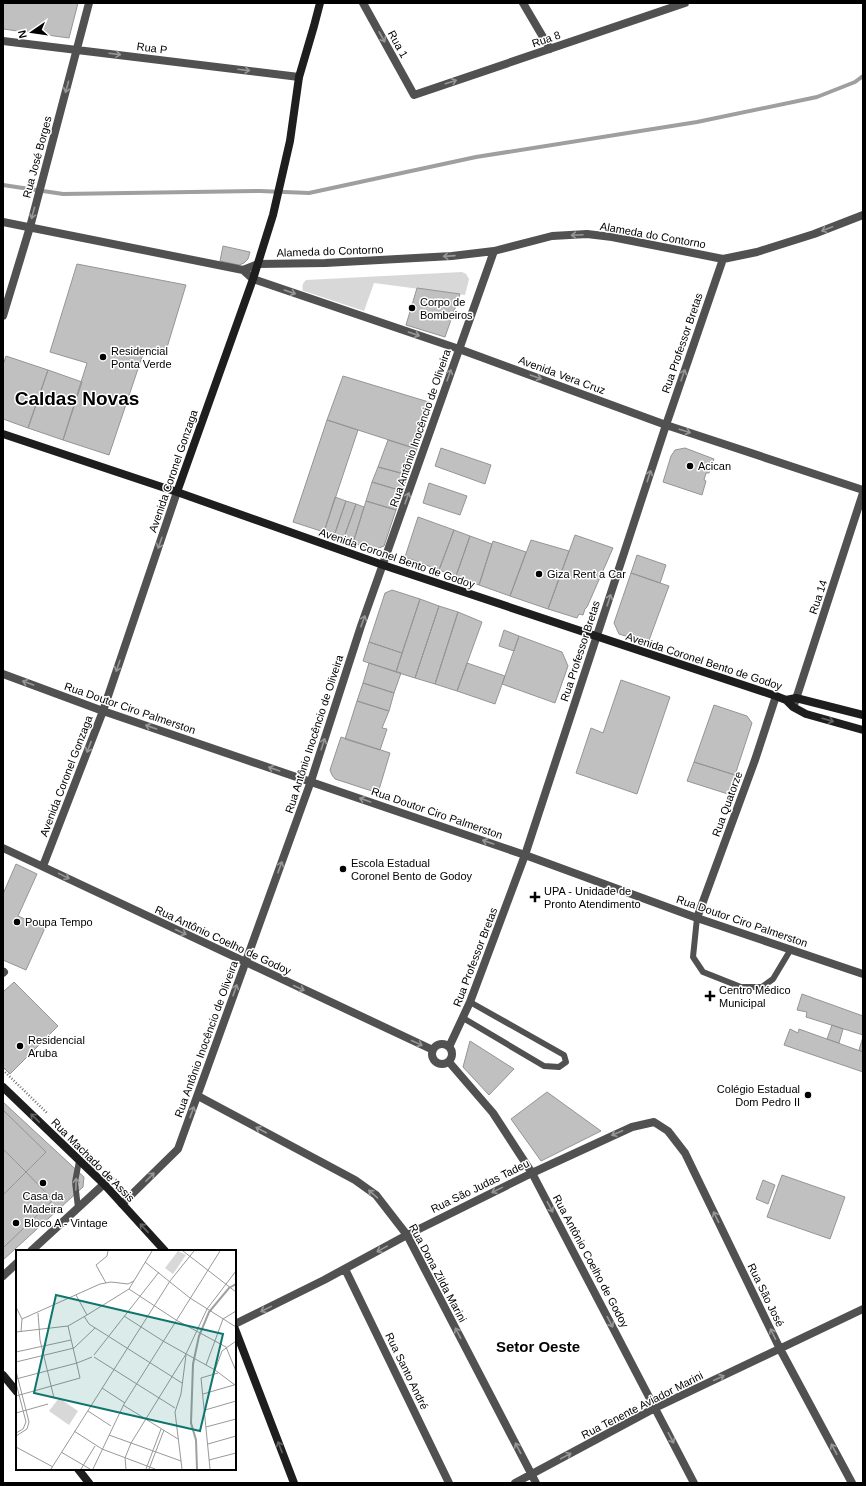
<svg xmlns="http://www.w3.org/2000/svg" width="866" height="1486" font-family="Arial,sans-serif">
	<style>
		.green { fill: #d8d8d8 }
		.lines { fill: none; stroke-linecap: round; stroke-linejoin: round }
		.stream { stroke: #9f9f9f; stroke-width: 4 }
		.building { fill: #c0c0c0; stroke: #959595 }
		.path { stroke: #737373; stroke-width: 2.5; stroke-dasharray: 1 2; stroke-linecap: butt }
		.lane { stroke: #515151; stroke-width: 6 }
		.street { stroke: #515151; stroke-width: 8 }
		.secondary { stroke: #1e1e1e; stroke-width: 8 }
		.oneway { stroke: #979797 }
		.oneway2 { stroke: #626262 }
		.poi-dot { fill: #000; stroke: #fff; stroke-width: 1.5 }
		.labels { text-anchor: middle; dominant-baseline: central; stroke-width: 3; stroke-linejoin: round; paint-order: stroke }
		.street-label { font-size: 11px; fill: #000; stroke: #fff }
		.poi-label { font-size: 11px; fill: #000; stroke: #fff; text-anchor: start }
		.district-label { font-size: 15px; font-weight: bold; fill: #000; stroke: #fff }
		.town-label { font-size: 19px; font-weight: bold; fill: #000; stroke: #fff }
		.inset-river { fill: none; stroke: #9f9f9f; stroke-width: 2 }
		.inset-road { fill: none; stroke: #999; stroke-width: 1 }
		.view { fill: #0f766e; fill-opacity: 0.15; stroke: #0f766e; stroke-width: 2 }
		.inset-edge { fill: none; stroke: #000; stroke-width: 2 }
	</style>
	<rect width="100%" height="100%" fill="#fff"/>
	<path class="green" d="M 462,272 L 466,274 L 469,279 L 465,295 L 374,283 L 364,311 L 307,292 L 303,291 C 302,286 302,284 306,280 Z"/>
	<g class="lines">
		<path class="stream" d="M 3,185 L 63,194 L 260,191 L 309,193 L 476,157 L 697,122 L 817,97 L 855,82 L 863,76"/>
	</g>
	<path class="building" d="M 3,3 L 78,3 L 69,38 L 3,29 Z
		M 223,246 L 250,252 L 248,259 L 244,263 L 239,265 L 220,261 Z
		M 77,264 L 186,285 L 165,354 L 145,348 L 109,455 L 63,440 L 87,363 L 50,352 Z
		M 417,288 L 460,294 L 445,337 L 406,325 Z
		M 6,356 L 48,370 L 28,428 L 3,419 L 3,365 Z
		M 48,370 L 82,382 L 63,440 L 28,428 Z
		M 343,376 L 432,403 L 417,449 L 327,420 Z
		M 327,420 L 358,430 L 324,532 L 293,522 Z
		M 388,440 L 417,449 L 408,475 L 378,467 Z
		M 441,448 L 491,465 L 485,484 L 435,466 Z
		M 685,448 L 714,459 L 709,473 L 706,473 L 704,480 L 706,481 L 702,495 L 663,482 L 671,456 L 675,450 Z
		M 378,467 L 408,475 L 402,491 L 372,482 Z
		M 372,482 L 402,491 L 396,510 L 366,501 Z
		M 429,483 L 467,496 L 460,515 L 423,503 Z
		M 335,497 L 346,501 L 334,536 L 324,532 Z
		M 346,501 L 356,504 L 343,540 L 334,536 Z
		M 366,501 L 396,510 L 384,546 L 374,550 L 353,543 Z
		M 356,504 L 364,507 L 353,543 L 343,540 Z
		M 418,517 L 454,530 L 439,570 L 405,557 Z
		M 454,530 L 470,536 L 456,576 L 439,570 Z
		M 575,535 L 613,548 L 587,607 L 585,609 L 583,615 L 579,614 L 577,618 L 548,609 Z
		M 470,536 L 492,544 L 479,585 L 456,576 Z
		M 531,540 L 569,551 L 548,609 L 510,596 Z
		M 493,541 L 526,552 L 510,596 L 479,585 Z
		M 637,555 L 666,565 L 660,583 L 631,573 Z
		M 631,573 L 669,586 L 648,643 L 619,634 L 614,623 Z
		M 392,590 L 420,599 L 402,653 L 369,642 L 385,593 Z
		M 420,599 L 439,606 L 415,678 L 396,672 Z
		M 439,606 L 458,612 L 435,684 L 415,678 Z
		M 458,612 L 482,622 L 457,691 L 435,684 Z
		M 504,630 L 519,636 L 514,651 L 499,646 Z
		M 519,636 L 562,652 L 568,666 L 555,703 L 502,684 Z
		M 369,642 L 402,653 L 396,672 L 363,661 Z
		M 369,663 L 401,673 L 394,693 L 363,683 Z
		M 467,663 L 505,676 L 495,704 L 457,691 Z
		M 621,680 L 670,697 L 637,794 L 576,773 L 591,728 L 603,733 Z
		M 363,683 L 394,693 L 389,711 L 357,701 Z
		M 357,701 L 389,711 L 382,728 L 387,729 L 380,750 L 345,739 Z
		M 714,705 L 747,716 L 752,723 L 735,775 L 694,762 Z
		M 341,737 L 390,753 L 378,793 L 335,779 L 332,775 L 330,770 Z
		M 694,762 L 735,775 L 728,794 L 687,781 Z
		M 16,864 L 37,874 L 18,916 L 45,928 L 26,970 L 3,960 L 3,894 Z
		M 14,982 L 58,1026 L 10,1074 L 3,1067 L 3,992 Z
		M 802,994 L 863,1016 L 863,1035 L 806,1017 L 807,1012 L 797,1010 Z
		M 832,1025 L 843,1029 L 839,1043 L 827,1039 Z
		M 790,1029 L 798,1033 L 799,1029 L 863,1052 L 863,1072 L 784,1045 Z
		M 863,1037 L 863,1052 L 859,1050 Z
		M 470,1041 L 514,1069 L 489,1095 L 463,1067 Z
		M 547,1092 L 601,1131 L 541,1161 L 511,1119 Z
		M 3,1102 L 84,1177 L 83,1187 L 3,1260 Z
		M 3,1110 L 46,1152 L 26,1172 L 3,1149 Z
		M 26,1172 L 53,1200 L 4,1247 L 3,1246 L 3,1195 Z
		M 782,1175 L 845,1197 L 830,1239 L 767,1217 Z
		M 763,1180 L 775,1185 L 768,1204 L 756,1199 Z"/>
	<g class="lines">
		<path class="path" d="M 3,1070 L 47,1113
			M 113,1178 L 120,1182"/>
		<path class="lane" d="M 697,918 L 693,957 L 703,972 L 741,987 L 762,987 L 773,979 L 791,949
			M 463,1018 L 544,1066 L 559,1067 L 566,1062 L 564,1055 L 470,1002
			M 78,1208 L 75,1182 L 79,1161"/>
		<path class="street" d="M 363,3 L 414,95 L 685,3
			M 523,3 L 550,49
			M 3,41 L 299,77
			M 3,222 L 243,270 L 253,279 L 459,349 L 666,425 L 863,490
			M 243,270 L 258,264 L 325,263 L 452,256 L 494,251 L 552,236 L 587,234 L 612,237 L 723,259 L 757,252 L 814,234 L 863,215
			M 3,316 L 30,227 L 89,3
			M 3,674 L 103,711 L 525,855 L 697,918 L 863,974
			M 794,705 L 863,493
			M 3,848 L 433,1050
			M 43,866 L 103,711 L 177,492
			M 697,918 L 755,760 L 776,696
			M 3,973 L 4,972
			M432 1054a10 10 0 1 1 20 0a10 10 0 1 1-20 0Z
			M 449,1047 L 470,1002 L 525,855 L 666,425 L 723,259
			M 449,1062 L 493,1113 L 532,1173 L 694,1483
			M 198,1096 L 355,1180 L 376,1195 L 407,1235 L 536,1483
			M 122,1204 L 178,1149 L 311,781 L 361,626 L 494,251
			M 31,1251 L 104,1184
			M 345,1269 L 449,1483
			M 3,1276 L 17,1263
			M 235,1324 L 324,1280 L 407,1235 L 532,1173 L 632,1127 L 654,1122 L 668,1131 L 685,1153 L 780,1349 L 852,1483
			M 515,1483 L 655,1408 L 863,1309"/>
		<path class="secondary" d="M 3,434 L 177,492 L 383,565 L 776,696 L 786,700 L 796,698 L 863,715
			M 177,492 L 253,279 L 273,215 L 290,141 L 299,77 L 314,26 L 320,3
			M 786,700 L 793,707 L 806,714 L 863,730
			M 3,1087 L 104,1184 L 165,1251
			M 235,1329 L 294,1483
			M 3,1375 L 17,1392
			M 78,1469 L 89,1483"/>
	</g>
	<defs><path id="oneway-shaft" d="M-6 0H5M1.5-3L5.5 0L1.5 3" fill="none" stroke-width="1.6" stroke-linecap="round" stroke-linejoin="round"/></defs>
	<g class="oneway">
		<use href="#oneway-shaft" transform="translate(382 37) rotate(61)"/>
		<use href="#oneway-shaft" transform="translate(115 54) rotate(7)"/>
		<use href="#oneway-shaft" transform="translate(244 70) rotate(7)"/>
		<use href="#oneway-shaft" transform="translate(451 82) rotate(-18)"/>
		<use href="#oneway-shaft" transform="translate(67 87) rotate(105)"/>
		<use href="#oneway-shaft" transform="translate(33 213) rotate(105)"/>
		<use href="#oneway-shaft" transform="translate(827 229) rotate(159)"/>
		<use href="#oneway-shaft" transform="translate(577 235) rotate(177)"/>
		<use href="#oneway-shaft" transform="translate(449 256) rotate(176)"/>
		<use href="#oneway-shaft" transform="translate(290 292) rotate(19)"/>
		<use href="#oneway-shaft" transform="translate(414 334) rotate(19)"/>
		<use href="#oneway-shaft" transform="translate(449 375) rotate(-71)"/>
		<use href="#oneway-shaft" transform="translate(683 375) rotate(-71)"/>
		<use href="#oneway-shaft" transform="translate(536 377) rotate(20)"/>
		<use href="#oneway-shaft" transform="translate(685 431) rotate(18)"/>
		<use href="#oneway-shaft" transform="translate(649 476) rotate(-72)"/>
		<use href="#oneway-shaft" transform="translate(407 498) rotate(-71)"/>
		<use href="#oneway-shaft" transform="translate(160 543) rotate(109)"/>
		<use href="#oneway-shaft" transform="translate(609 600) rotate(-72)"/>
		<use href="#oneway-shaft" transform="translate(363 621) rotate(-70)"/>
		<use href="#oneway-shaft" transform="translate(118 666) rotate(109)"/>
		<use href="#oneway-shaft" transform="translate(28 683) rotate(-160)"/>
		<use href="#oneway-shaft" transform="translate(151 727) rotate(-161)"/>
		<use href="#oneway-shaft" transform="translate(323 744) rotate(-72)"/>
		<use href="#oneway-shaft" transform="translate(89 747) rotate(111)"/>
		<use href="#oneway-shaft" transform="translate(274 769) rotate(-161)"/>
		<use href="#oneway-shaft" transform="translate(365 800) rotate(-161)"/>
		<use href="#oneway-shaft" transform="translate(488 842) rotate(-161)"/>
		<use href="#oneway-shaft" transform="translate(280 867) rotate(-70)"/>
		<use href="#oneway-shaft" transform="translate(64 876) rotate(26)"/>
		<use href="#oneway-shaft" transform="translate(181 932) rotate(25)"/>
		<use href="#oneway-shaft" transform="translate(299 988) rotate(25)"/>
		<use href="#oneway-shaft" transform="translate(235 990) rotate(-71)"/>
		<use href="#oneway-shaft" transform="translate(417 1043) rotate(25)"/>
		<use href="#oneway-shaft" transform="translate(192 1112) rotate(-70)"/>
		<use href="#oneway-shaft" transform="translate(261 1130) rotate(-152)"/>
		<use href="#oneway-shaft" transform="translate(617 1133) rotate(157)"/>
		<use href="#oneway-shaft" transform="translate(150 1177) rotate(-45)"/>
		<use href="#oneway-shaft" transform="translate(76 1184) rotate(-88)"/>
		<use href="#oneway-shaft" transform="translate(497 1190) rotate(154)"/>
		<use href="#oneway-shaft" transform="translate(373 1194) rotate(-139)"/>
		<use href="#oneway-shaft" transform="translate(550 1207) rotate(62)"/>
		<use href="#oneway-shaft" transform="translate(716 1217) rotate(-116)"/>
		<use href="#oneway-shaft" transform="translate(382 1249) rotate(151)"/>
		<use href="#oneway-shaft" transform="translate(266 1309) rotate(154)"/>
		<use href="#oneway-shaft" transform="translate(610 1322) rotate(62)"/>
		<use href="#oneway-shaft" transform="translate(458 1333) rotate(-117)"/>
		<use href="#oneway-shaft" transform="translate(773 1334) rotate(-116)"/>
		<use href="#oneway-shaft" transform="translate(719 1378) rotate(-25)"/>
		<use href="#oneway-shaft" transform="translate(671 1438) rotate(62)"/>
		<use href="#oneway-shaft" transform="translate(518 1448) rotate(-117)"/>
		<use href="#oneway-shaft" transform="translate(834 1449) rotate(-118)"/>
		<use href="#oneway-shaft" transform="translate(566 1456) rotate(-28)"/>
	</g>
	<g class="oneway2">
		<use href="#oneway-shaft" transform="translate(828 720) rotate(16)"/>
		<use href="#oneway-shaft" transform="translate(35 1118) rotate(-136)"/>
		<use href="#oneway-shaft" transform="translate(144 1228) rotate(-133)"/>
		<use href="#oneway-shaft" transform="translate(280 1447) rotate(-111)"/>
	</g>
	<g class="poi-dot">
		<circle cx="412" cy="308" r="4"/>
		<circle cx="103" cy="357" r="4"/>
		<circle cx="690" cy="466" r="4"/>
		<circle cx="539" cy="574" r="4"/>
		<circle cx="343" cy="869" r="4"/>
		<path d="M533 891h4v4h4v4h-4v4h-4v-4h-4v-4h4z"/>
		<circle cx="17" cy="922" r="4"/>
		<path d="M708 990h4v4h4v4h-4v4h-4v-4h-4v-4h4z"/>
		<circle cx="20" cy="1046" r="4"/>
		<circle cx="808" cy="1095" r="4"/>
		<circle cx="43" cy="1183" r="4"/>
		<circle cx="16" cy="1223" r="4"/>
	</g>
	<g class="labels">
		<g class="street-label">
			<text transform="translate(546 39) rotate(-19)">Rua 8</text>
			<text transform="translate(398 44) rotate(61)">Rua 1</text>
			<text transform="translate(152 48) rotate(7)">Rua P</text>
			<text transform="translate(37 157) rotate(-75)">Rua José Borges</text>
			<text transform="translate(653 235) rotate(10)">Alameda do Contorno</text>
			<text transform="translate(330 251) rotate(-2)">Alameda do Contorno</text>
			<text transform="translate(682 343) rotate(-71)">Rua Professor Bretas</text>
			<text transform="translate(562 375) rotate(20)">Avenida Vera Cruz</text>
			<text transform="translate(420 428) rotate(-71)">Rua Antônio Inocêncio de Oliveira</text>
			<text transform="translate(173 471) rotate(-71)">Avenida Coronel Gonzaga</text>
			<text transform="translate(397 558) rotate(19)">Avenida Coronel Bento de Godoy</text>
			<text transform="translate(818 597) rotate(-72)">Rua 14</text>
			<text transform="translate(580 651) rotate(-72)">Rua Professor Bretas</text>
			<text transform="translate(704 661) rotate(18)">Avenida Coronel Bento de Godoy</text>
			<text transform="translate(130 708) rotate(19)">Rua Doutor Ciro Palmerston</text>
			<text transform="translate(314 734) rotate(-72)">Rua Antônio Inocêncio de Oliveira</text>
			<text transform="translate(66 776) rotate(-69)">Avenida Coronel Gonzaga</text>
			<text transform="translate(727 804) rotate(-70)">Rua Quatorze</text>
			<text transform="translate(437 813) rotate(19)">Rua Doutor Ciro Palmerston</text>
			<text transform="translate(742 921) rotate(19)">Rua Doutor Ciro Palmerston</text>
			<text transform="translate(223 940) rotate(25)">Rua Antônio Coelho de Godoy</text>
			<text transform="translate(475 957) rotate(-69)">Rua Professor Bretas</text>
			<text transform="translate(206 1039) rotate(-70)">Rua Antônio Inocêncio de Oliveira</text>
			<text transform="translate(93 1160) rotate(45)">Rua Machado de Assis</text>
			<text transform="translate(480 1186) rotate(-26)">Rua São Judas Tadeu</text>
			<text transform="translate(591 1261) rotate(62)">Rua Antônio Coelho de Godoy</text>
			<text transform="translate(438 1273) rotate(62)">Rua Dona Zilda Marini</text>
			<text transform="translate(766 1295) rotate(64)">Rua São José</text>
			<text transform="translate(407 1371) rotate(64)">Rua Santo André</text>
			<text transform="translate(642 1405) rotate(-27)">Rua Tenente Aviador Marini</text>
		</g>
		<g class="poi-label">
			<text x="420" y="302">Corpo de<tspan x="420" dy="13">Bombeiros</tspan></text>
			<text x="111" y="351">Residencial<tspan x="111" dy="13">Ponta Verde</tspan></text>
			<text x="698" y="466">Acican</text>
			<text x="547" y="574">Giza Rent a Car</text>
			<text x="351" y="863">Escola Estadual<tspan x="351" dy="13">Coronel Bento de Godoy</tspan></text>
			<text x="544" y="891">UPA - Unidade de<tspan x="544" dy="13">Pronto Atendimento</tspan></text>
			<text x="25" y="922">Poupa Tempo</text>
			<text x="719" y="990">Centro Médico<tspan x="719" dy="13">Municipal</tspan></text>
			<text x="28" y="1040">Residencial<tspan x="28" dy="13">Aruba</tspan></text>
			<text x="800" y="1089" text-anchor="end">Colégio Estadual<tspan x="800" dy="13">Dom Pedro II</tspan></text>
			<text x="43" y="1196" text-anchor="middle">Casa da<tspan x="43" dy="13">Madeira</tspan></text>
			<text x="24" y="1223">Bloco A - Vintage</text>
		</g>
		<g class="district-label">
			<text x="538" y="1346">Setor Oeste</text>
		</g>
		<g class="town-label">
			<text x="77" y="398">Caldas Novas</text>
		</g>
	</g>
	<g transform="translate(16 1250)">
		<rect width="220" height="220" fill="#fff"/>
		<path d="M 162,1 L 170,5 L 157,24 L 149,18 ZM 43,148 L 62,161 L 53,175 L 33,161 Z" fill="#d8d8d8"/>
		<path class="inset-river" d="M 181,219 L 180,190 L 175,173 L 177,114 L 183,86 L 193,62 L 213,38 L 220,34"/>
		<path class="inset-road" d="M 167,1 L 220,42M 129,12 L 174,48 L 220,77M 90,33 L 80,15 L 91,6 L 92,1M 113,39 L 160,70 L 210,97M 60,45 L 71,65M 0,57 L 6,69 L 84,34 L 95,32 L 112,34 L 118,31M 22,63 L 24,90 L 38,148M 68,66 L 73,74 L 166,133M 108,66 L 147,91M 0,82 L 52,76 L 71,65 L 113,39 L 136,1M 5,82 L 6,69M 147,91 L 199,120 L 219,135M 210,97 L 220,121M 0,102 L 55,90M 78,105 L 143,22M 78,107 L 159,158M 0,112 L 58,98 L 79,78M 190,115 L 207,69 L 220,61M 199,120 L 206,101 L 220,91M 0,121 L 13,172 L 11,179 L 0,186M 0,129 L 61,113 L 76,107M 0,133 L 10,172 L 7,179 L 0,183M 86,138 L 109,153M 187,144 L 218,135M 0,146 L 64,128 L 52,76M 107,155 L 162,189M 189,160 L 220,151M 72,161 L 95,176M 0,163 L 32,154M 190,177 L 220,169M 58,181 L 86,199 L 139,219M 93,185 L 165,211M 192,194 L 220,186M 0,197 L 37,217M 45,202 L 74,219M 193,210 L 220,203M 35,219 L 154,31 L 178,1M 65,219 L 79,196M 77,219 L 108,154 L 204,1M 110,219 L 109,208 L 115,193 L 170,104 L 191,59 L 220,21M 130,219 L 145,179M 133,219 L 148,180M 166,219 L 159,162 L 165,144 L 170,105M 194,219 L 185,128 L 202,123"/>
		<path class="view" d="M 40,45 L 207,84 L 184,181 L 18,143 Z"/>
		<rect width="220" height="220" class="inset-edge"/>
	</g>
	<rect width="866" height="1486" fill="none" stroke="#000000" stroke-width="8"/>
	<g transform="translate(32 32) rotate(257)" stroke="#ffffff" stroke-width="3" paint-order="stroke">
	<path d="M0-3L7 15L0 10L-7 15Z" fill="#000000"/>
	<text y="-6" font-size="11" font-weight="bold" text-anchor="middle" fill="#000000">N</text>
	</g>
</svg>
